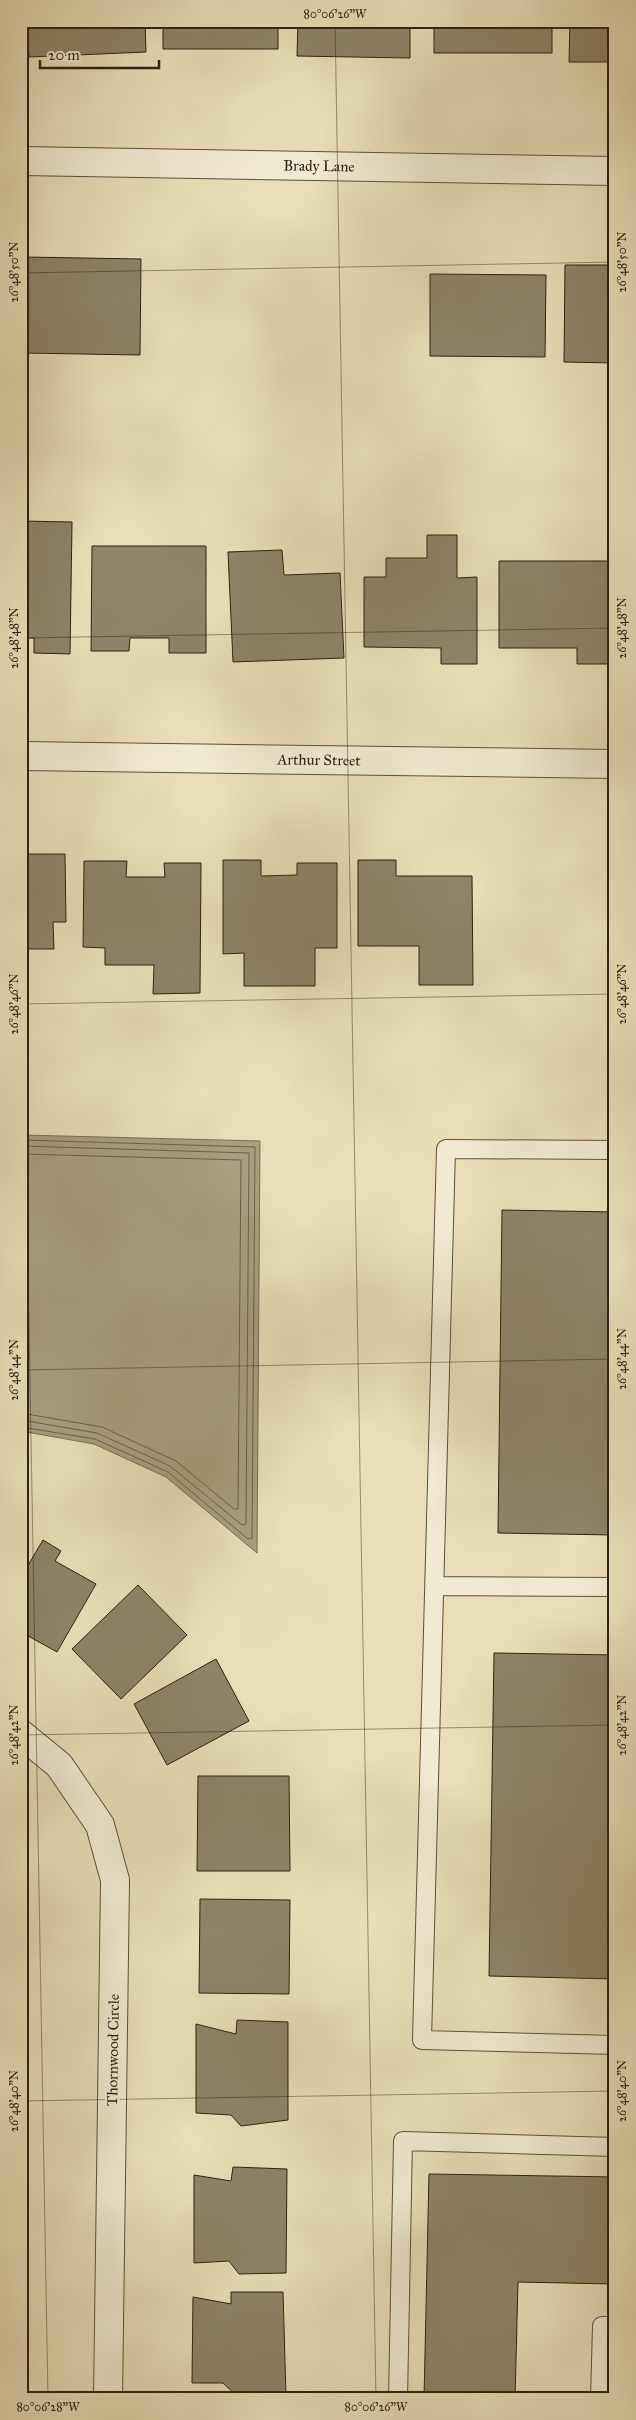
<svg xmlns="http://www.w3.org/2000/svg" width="636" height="2420" font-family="'IM FELL Great Primer',serif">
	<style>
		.water { fill: #a99e80; stroke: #786c54 }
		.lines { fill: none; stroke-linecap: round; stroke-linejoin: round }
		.shore { stroke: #6c6049; stroke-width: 1 }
		.building { fill: #8f8369; stroke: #2e2112 }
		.lane-casing { stroke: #5d503c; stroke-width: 20 }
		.street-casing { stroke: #5d503c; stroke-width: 30 }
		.lane { stroke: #f1ead2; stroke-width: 18 }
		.street { stroke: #f1ead2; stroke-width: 28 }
		.ticks { fill: none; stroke: #2e2112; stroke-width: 1; stroke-opacity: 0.45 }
		.labels { text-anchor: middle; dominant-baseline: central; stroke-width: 5; stroke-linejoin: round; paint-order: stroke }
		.street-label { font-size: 15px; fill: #2e2112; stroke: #f1ead2 }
		.neatline { fill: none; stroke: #2e2112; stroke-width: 2 }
		.ticks-label { font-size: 12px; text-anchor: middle; fill: #2e2112 }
	</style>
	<rect width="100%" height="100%" fill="#e9deb9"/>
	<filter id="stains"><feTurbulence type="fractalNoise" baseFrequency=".004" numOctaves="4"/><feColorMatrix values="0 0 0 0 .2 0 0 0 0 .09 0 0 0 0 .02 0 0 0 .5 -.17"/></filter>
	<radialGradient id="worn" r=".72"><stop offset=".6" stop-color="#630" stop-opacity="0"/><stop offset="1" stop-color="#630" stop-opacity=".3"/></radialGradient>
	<path class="water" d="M 21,1135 L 260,1141 L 257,1553 L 166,1477 L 94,1444 L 21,1431 Z"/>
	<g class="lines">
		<path class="shore" d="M 21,1140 L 255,1147 L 252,1538 L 248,1539 L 168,1472 L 95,1439 L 21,1427
			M 21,1146 L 249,1153 L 246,1524 L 242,1525 L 170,1466 L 97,1433 L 21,1420
			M 21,1154 L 241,1160 L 238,1509 L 234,1509 L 176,1461 L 102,1427 L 21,1413"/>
	</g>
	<path class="building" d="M 27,21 L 145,21 L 146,52 L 29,57 Z
		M 163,21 L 278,21 L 278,49 L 163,49 Z
		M 298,21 L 410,21 L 410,58 L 297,56 Z
		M 434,21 L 552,21 L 552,53 L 434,53 Z
		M 570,21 L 615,21 L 615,62 L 569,62 Z
		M 24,257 L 141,259 L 140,355 L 23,353 Z
		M 565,265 L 615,265 L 615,363 L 564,362 Z
		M 430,274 L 546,275 L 545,357 L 430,356 Z
		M 21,521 L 72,522 L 70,654 L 34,653 L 34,638 L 21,638 Z
		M 427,535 L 457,535 L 457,578 L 477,577 L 477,664 L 441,664 L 441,648 L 364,647 L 364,577 L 386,577 L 386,558 L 427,558 Z
		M 92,546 L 206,546 L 206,653 L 169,653 L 169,638 L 130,638 L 129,651 L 91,651 Z
		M 282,550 L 284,575 L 340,573 L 344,658 L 233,662 L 228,552 Z
		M 499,561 L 613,561 L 613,664 L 577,664 L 577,648 L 499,648 Z
		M 21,854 L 65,854 L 66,922 L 53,922 L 54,949 L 21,949 Z
		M 223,860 L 261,860 L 261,876 L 297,875 L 297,863 L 337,863 L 337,948 L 315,948 L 315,986 L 244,986 L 244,953 L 223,954 Z
		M 358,860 L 396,860 L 396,876 L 472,876 L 473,985 L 419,985 L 419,946 L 358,946 Z
		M 84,861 L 127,861 L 126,877 L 165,877 L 164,863 L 201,863 L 200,993 L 153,994 L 154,965 L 105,965 L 105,948 L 83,947 Z
		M 502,1210 L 615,1212 L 615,1535 L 498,1533 Z
		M 43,1540 L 61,1551 L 55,1561 L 96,1584 L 57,1652 L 21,1632 L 21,1577 Z
		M 138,1585 L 187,1635 L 121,1699 L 72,1649 Z
		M 494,1653 L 615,1655 L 615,1979 L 489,1976 Z
		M 216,1659 L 249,1721 L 167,1765 L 134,1704 Z
		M 198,1776 L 289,1776 L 290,1871 L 197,1871 Z
		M 21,1894 L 24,1894 L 24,1993 L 21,1993 Z
		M 200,1899 L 290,1900 L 289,1994 L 199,1993 Z
		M 237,2020 L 288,2022 L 288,2120 L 241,2126 L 231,2115 L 196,2113 L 196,2024 L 236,2034 Z
		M 233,2167 L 287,2169 L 286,2273 L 239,2274 L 229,2261 L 194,2263 L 194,2175 L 231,2181 Z
		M 429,2174 L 615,2177 L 615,2284 L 518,2282 L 515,2399 L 424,2399 Z
		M 231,2292 L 283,2292 L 286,2396 L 237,2396 L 223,2383 L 192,2383 L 193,2297 L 231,2304 Z"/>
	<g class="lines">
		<g class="lane-casing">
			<path id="lane" d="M 615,1150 L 446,1149 L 422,2040 L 615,2045
				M 435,1586 L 615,1587
				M 398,2399 L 403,2141 L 615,2147
				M 600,2399 L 602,2326 L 615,2326"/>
		</g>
		<g class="street-casing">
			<g id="street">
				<path id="s1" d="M 21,161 L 615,171"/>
				<path id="s2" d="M 21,756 L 615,764"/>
				<path d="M 21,1734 L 59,1765 L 100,1825 L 115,1880 L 108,2399"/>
			</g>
		</g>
		<use href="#lane" class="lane"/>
		<use href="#street" class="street"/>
	</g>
	<path class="ticks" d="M 335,21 L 376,2399M 21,273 L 615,262M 21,638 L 615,628M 21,872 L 48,2399M 21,1004 L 615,994M 21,1370 L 615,1359M 21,1735 L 615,1725M 21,2101 L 615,2091"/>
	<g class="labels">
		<g class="street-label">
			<text stroke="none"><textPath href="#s1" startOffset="298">Brady Lane</textPath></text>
			<text stroke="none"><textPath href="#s2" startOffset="298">Arthur Street</textPath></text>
			<text transform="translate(113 2050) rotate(-89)">Thornwood Circle</text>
		</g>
	</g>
	<rect width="636" height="2420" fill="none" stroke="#e9deb9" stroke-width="55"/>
	<path d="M40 60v8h119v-8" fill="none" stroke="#2e2112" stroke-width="2.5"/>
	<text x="48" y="60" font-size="15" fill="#2e2112" stroke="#f1ead2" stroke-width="4" paint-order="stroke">20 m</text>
	<rect x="28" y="28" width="580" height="2364" class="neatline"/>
	<g class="ticks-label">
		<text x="335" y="18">80°06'26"W</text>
		<text transform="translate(622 262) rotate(-90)" y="4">26°48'50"N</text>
		<text transform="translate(14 272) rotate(-90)" y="4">26°48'50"N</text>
		<text transform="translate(622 628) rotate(-90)" y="4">26°48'48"N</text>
		<text transform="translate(14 638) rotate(-90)" y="4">26°48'48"N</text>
		<text transform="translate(622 994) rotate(-90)" y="4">26°48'46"N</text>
		<text transform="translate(14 1004) rotate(-90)" y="4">26°48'46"N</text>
		<text transform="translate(622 1359) rotate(-90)" y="4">26°48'44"N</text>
		<text transform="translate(14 1370) rotate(-90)" y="4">26°48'44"N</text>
		<text transform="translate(622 1725) rotate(-90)" y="4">26°48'42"N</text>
		<text transform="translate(14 1735) rotate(-90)" y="4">26°48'42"N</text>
		<text transform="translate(622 2091) rotate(-90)" y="4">26°48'40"N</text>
		<text transform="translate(14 2101) rotate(-90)" y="4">26°48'40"N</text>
		<text x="48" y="2411">80°06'28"W</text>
		<text x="376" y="2411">80°06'26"W</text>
	</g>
	<rect width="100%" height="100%" filter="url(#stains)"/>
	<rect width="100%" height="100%" fill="url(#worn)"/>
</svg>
